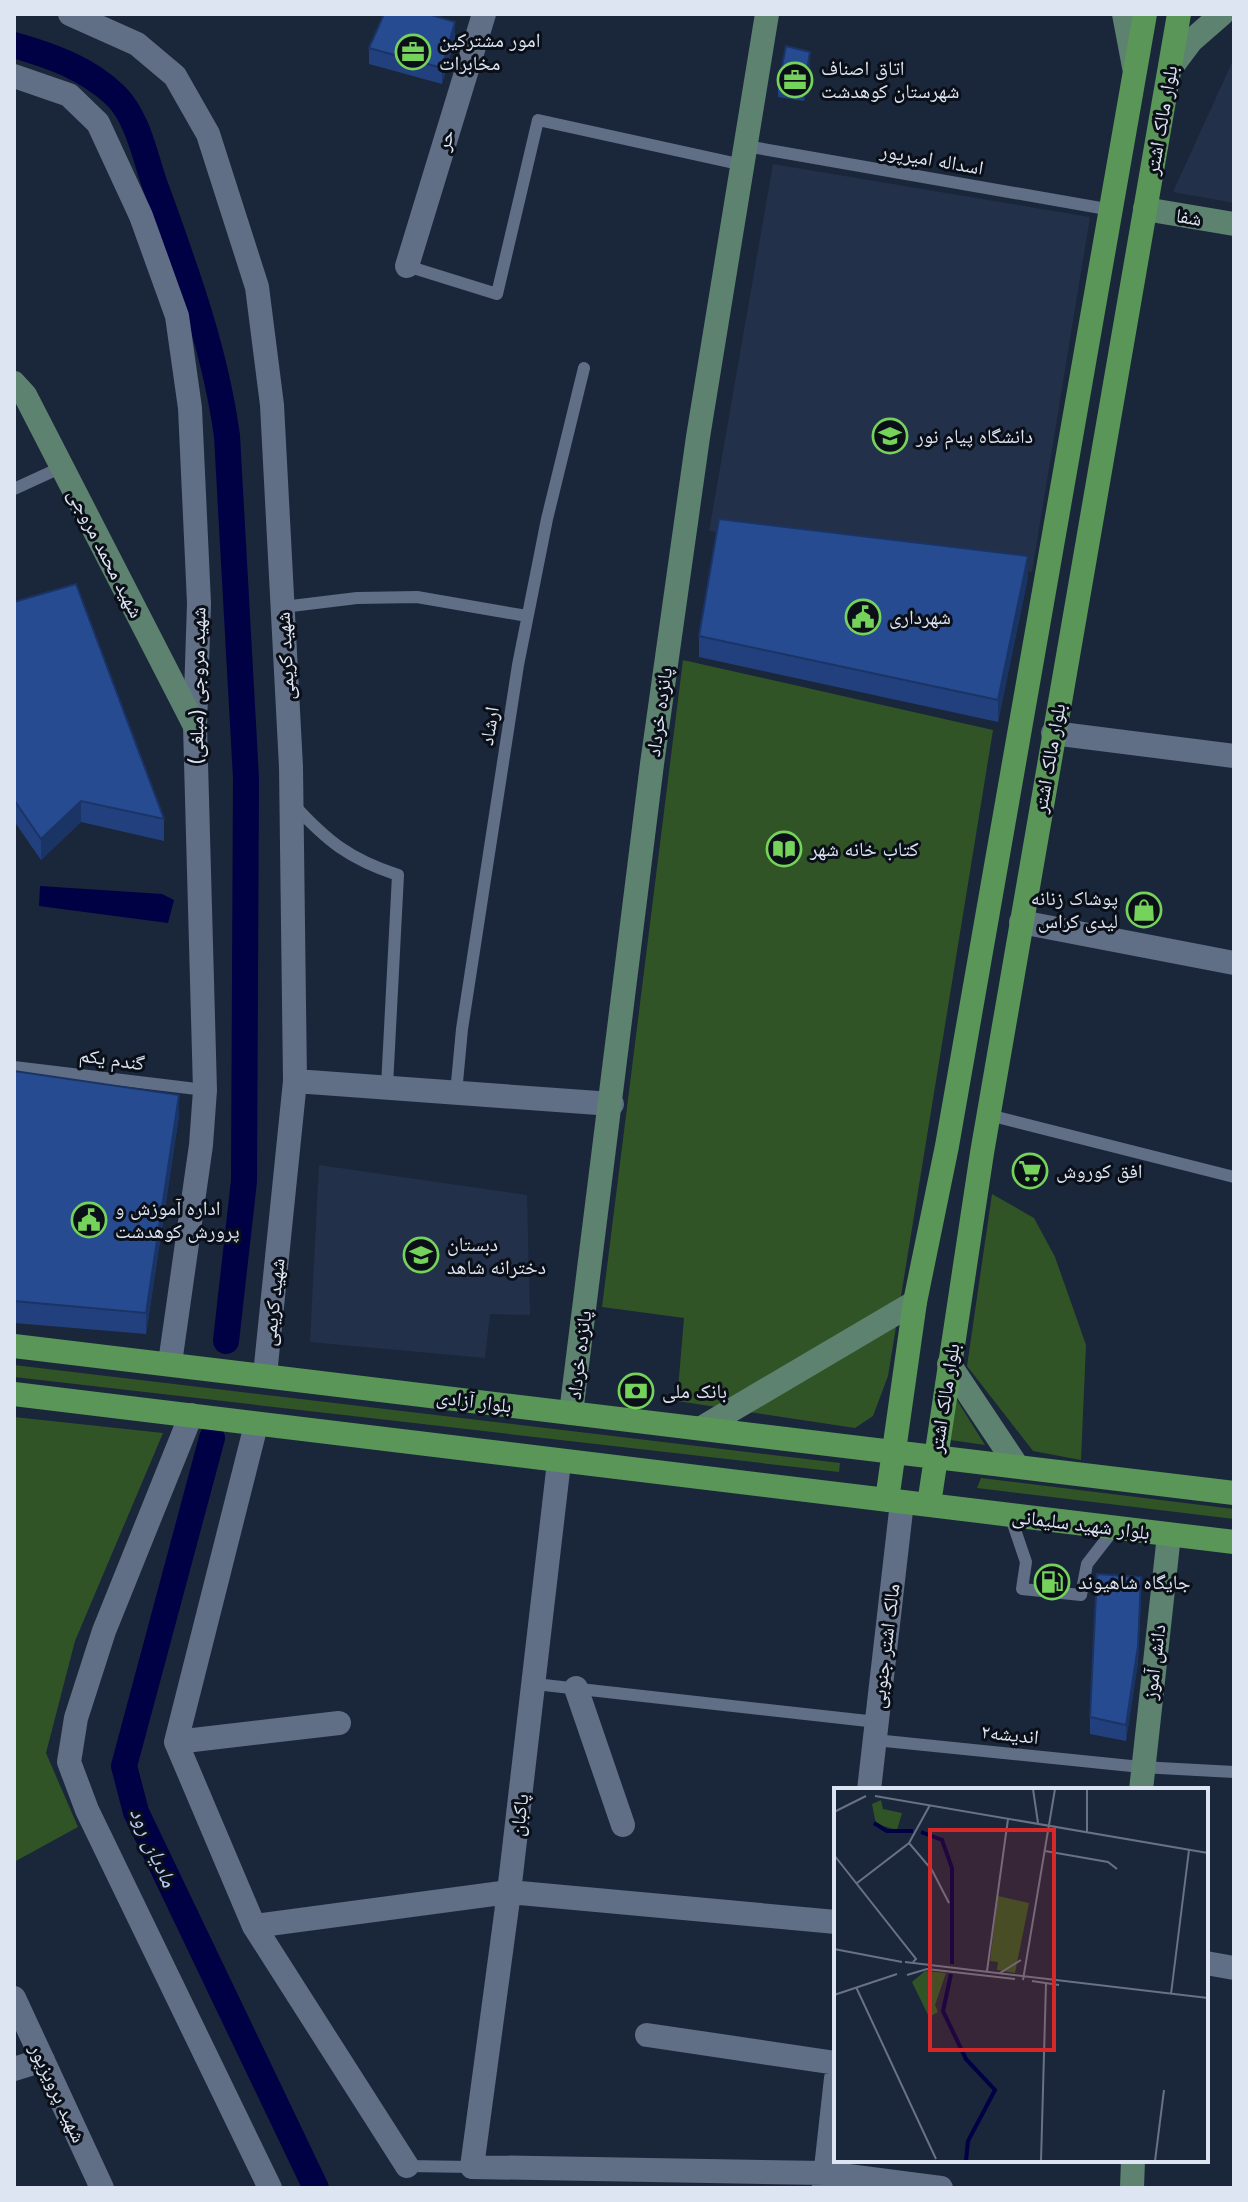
<svg xmlns="http://www.w3.org/2000/svg" width="1248" height="2202" font-family="Inter,'Noto Naskh Arabic',sans-serif">
	<style>
		.built { fill: #223049 }
		.green { fill: #305426 }
		.water { fill: #004 }
		.lines { fill: none; stroke-linecap: round; stroke-linejoin: round }
		.canal { stroke: #004; stroke-width: 26 }
		.lane { stroke: #606e86; stroke-width: 12 }
		.street { stroke: #606e86; stroke-width: 24 }
		.secondary { stroke: #5d826f; stroke-width: 24 }
		.primary { stroke: #599657; stroke-width: 24 }
		.wall { fill: #22407d }
		.shaded-wall { fill: #1b3466 }
		.building { fill: #274b91; stroke: #1b3466; stroke-width: 2 }
		.labels { text-anchor: middle; dominant-baseline: central; stroke-width: 6; stroke-linejoin: round; paint-order: stroke }
		.poi-label { font-size: 20px; fill: #dde5f3; stroke: #0a0f18; text-anchor: start }
		.street-label { font-size: 20px; fill: #dde5f3; stroke: #0a0f18 }
		.water-label { font-size: 22px; font-style: italic; fill: #b5cbf3; stroke: #0a0f18 }
		.inset-river { fill: none; stroke: #004; stroke-width: 4 }
		.inset-road { fill: none; stroke: #687284; stroke-width: 2 }
		.view { fill: #d62828; fill-opacity: 0.15; stroke: #d62828; stroke-width: 4 }
		.inset-edge { fill: none; stroke: #dde5f3; stroke-width: 4 }
	</style>
	<rect width="100%" height="100%" fill="#1a263a"/>
	<path class="built" d="M 1234,58 L 1234,203 L 1173,192 Z
		M 773,164 L 1090,217 L 1032,572 L 709,531 Z
		M 319,1165 L 527,1195 L 530,1315 L 490,1314 L 485,1358 L 310,1342 Z"/>
	<path class="green" d="M 683,660 L 993,730 L 888,1376 L 873,1416 L 855,1428 L 677,1401 L 684,1318 L 602,1307 Z
		M 992,1194 L 1034,1218 L 1055,1257 L 1086,1345 L 1081,1460 L 1033,1451 L 967,1366 Z
		M 14,1365 L 840,1463 L 839,1472 L 14,1377 Z
		M 955,1397 L 985,1445 L 950,1440 Z
		M 14,1417 L 163,1433 L 75,1641 L 46,1753 L 78,1827 L 14,1862 Z
		M 981,1478 L 1234,1509 L 1234,1519 L 977,1488 Z"/>
	<path class="water" d="M 40,886 L 162,894 L 174,900 L 168,923 L 39,906 Z"/>
	<g class="lines">
		<path class="canal" d="M 14,45 C 52,56 87,68 116,96 C 138,118 145,157 155,185 C 185,268 215,348 227,436 L 246,778 L 244,1181 L 226,1341
			M 212,1438 L 124,1766 L 136,1812 L 316,2188"/>
		<path class="lane" d="M 746,146 L 1112,210
			M 407,266 L 497,294 L 538,120 L 743,165
			M 14,489 L 62,467
			M 283,607 L 357,598 L 417,597 L 527,616
			M 293,804 C 327,841 349,859 398,875 L 387,1086
			M 14,1067 L 205,1090
			M 456,1093 L 462,1029 L 518,665 L 547,519 L 584,368
			M 989,1115 L 1234,1177
			M 1010,1515 L 1026,1562 L 1022,1589 L 1081,1595 L 1087,1564 L 1115,1528
			M 535,1684 L 877,1722
			M 875,1740 L 1141,1767 L 1234,1772
			M 407,2166 L 472,2167"/>
		<path class="street" d="M 70,14 L 137,44 L 175,76 L 208,134 L 257,287 L 272,405 L 291,767 L 295,1081 L 265,1375
			M 14,76 L 69,95 L 98,123 L 141,216 L 177,316 L 190,408 L 199,603 L 195,726 L 205,1090 L 201,1145 L 170,1363
			M 407,266 L 484,14
			M 1053,733 L 1234,756
			M 1021,922 L 1234,963
			M 295,1081 L 612,1104
			M 191,1415 L 104,1631 L 76,1718 L 69,1762 L 87,1810 L 270,2188
			M 256,1425 L 176,1742 L 254,1926 L 407,2166
			M 559,1462 L 509,1892 L 472,2167 L 825,2173 L 941,2188
			M 576,1688 L 623,1825
			M 176,1742 L 339,1723
			M 869,1790 L 902,1502
			M 254,1926 L 509,1892 L 836,1922
			M 1206,1963 L 1234,1968
			M 14,1998 L 102,2188
			M 647,2035 L 836,2063
			M 14,2069 L 43,2060
			M 824,2186 L 836,2078"/>
		<path class="secondary" d="M 1124,14 L 1134,67
			M 1170,69 L 1191,41 L 1222,14
			M 1145,209 L 1234,224
			M 14,383 L 25,395 L 195,726
			M 949,1364 L 1017,1466
			M 571,1413 L 652,764 L 698,437 L 767,14
			M 703,1427 L 915,1302
			M 1141,1790 L 1169,1535
			M 1132,2188 L 1133,2160"/>
		<path class="primary" d="M 14,1346 L 1234,1493
			M 14,1394 L 1234,1542
			M 887,1500 L 915,1302 L 947,1146 L 1145,14
			M 929,1504 L 982,1153 L 1179,14"/>
	</g>
	<path class="wall" d="M 455,39 L 442,84 L 369,64 L 369,48 Z
		M 810,63 L 804,101 L 778,97 L 778,86 Z
		M 1028,577 L 998,722 L 699,657 L 699,636 Z
		M 14,602 L 164,819 L 164,841 L 81,822 L 41,860 L 14,821 Z
		M 14,1071 L 179,1116 L 146,1334 L 14,1323 Z
		M 1141,1594 L 1138,1662 L 1126,1741 L 1090,1734 L 1090,1717 Z"/>
	<path class="shaded-wall" d="M 455,22 L 455,39 L 442,84 L 442,68 Z
		M 810,52 L 810,63 L 804,101 L 804,90 Z
		M 1028,556 L 1028,577 L 998,722 L 998,700 Z
		M 81,801 L 81,822 L 41,860 L 41,839 Z
		M 179,1095 L 179,1116 L 146,1334 L 146,1313 Z
		M 1141,1577 L 1138,1662 L 1126,1741 L 1126,1725 Z"/>
	<path class="building" d="M 384,14 L 428,14 L 455,22 L 442,68 L 369,48 Z
		M 786,46 L 810,52 L 804,90 L 778,86 Z
		M 719,519 L 1028,556 L 998,700 L 699,636 Z
		M 76,584 L 164,819 L 81,801 L 41,839 L 14,800 L 14,602 Z
		M 14,1071 L 179,1095 L 146,1313 L 14,1301 Z
		M 1097,1574 L 1141,1577 L 1138,1646 L 1126,1725 L 1090,1717 Z"/>
	<defs>
		<g id="office-ring" transform="scale(1.8)"><circle r="9.5" fill="#0a0f18" stroke="#75d25a" stroke-width="1.5"/><path d="M-6-3h4V-5.5h4V-3h4V5H-6ZM-1-4.5V-3h2v-1.5ZM-6 0V1H6V0Z" fill="#75d25a"/></g>
		<g id="university-ring" transform="scale(1.8)"><circle r="9.5" fill="#0a0f18" stroke="#75d25a" stroke-width="1.5"/><path d="M0-5L7-2L0 1L-7-2ZM-4 1L0 2.5L4 1V4Q0 6-4 4Z" fill="#75d25a"/></g>
		<g id="civic-ring" transform="scale(1.8)"><circle r="9.5" fill="#0a0f18" stroke="#75d25a" stroke-width="1.5"/><path d="M-.6-6.5H3V-4.5H.6V-3L4-1V1h2V6H-6V1h2V-1L-.6-3ZM-1.2 2.5V6h2.4V2.5Z" fill="#75d25a"/></g>
		<g id="library-ring" transform="scale(1.8)"><circle r="9.5" fill="#0a0f18" stroke="#75d25a" stroke-width="1.5"/><path d="M-6-4Q-3-5.5-.7-3.5V5Q-3 3-6 4ZM6-4Q3-5.5 .7-3.5V5Q3 3 6 4Z" fill="#75d25a"/></g>
		<g id="shop-ring" transform="scale(1.8)"><circle r="9.5" fill="#0a0f18" stroke="#75d25a" stroke-width="1.5"/><path d="M-5-2.5h2.3a2.7 3.5 0 0 1 5.4 0H5L5.5 6h-11ZM-1.5-2.5h3a1.5 2.3 0 0 0-3 0Z" fill="#75d25a"/></g>
		<g id="supermarket-ring" transform="scale(1.8)"><circle r="9.5" fill="#0a0f18" stroke="#75d25a" stroke-width="1.5"/><path d="M-6-5.5h2.5l.6 2H6L4.5 2H-2.5L-4.4-4H-6ZM-1.5 3.2a1.3 1.3 0 1 0 .1 0ZM3 3.2a1.3 1.3 0 1 0 .1 0Z" fill="#75d25a"/></g>
		<g id="school-ring" transform="scale(1.8)"><circle r="9.5" fill="#0a0f18" stroke="#75d25a" stroke-width="1.5"/><path d="M0-5L7-2L0 1L-7-2ZM-4 1L0 2.5L4 1V4Q0 6-4 4Z" fill="#75d25a"/></g>
		<g id="bank-ring" transform="scale(1.8)"><circle r="9.5" fill="#0a0f18" stroke="#75d25a" stroke-width="1.5"/><path d="M-6-4H6V4H-6ZM0-2.3a2.3 2.3 0 1 0 0 4.6a2.3 2.3 0 1 0 0-4.6Z" fill="#75d25a"/></g>
		<g id="fuel-ring" transform="scale(1.8)"><circle r="9.5" fill="#0a0f18" stroke="#75d25a" stroke-width="1.5"/><path d="M-5.5-6h7V0h2V4h1.3V-2.5L3-4.5l.8-.8L6-3V5H2.5V1h-1V6h-7ZM-4.2-4.7v3.2H.2V-4.7Z" fill="#75d25a"/></g>
	</defs>
	<g fill-rule="evenodd">
		<use href="#office-ring" x="413" y="52"/>
		<use href="#office-ring" x="795" y="80"/>
		<use href="#university-ring" x="890" y="436"/>
		<use href="#civic-ring" x="863" y="617"/>
		<use href="#library-ring" x="784" y="849"/>
		<use href="#shop-ring" x="1144" y="910"/>
		<use href="#supermarket-ring" x="1030" y="1171"/>
		<use href="#civic-ring" x="89" y="1220"/>
		<use href="#school-ring" x="421" y="1255"/>
		<use href="#bank-ring" x="636" y="1391"/>
		<use href="#fuel-ring" x="1052" y="1582"/>
	</g>
	<g class="labels">
		<g class="poi-label">
			<text x="439" y="40">امور مشترکین<tspan x="439" dy="23">مخابرات</tspan></text>
			<text x="821" y="68">اتاق اصناف<tspan x="821" dy="23">شهرستان کوهدشت</tspan></text>
			<text x="916" y="436">دانشگاه پیام نور</text>
			<text x="889" y="617">شهرداری</text>
			<text x="810" y="849">کتاب خانه شهر</text>
			<text x="1118" y="898" text-anchor="end">پوشاک زنانه<tspan x="1118" dy="23">لیدی کراس</tspan></text>
			<text x="1056" y="1171">افق کوروش</text>
			<text x="115" y="1208">اداره آموزش و<tspan x="115" dy="23">پرورش کوهدشت</tspan></text>
			<text x="447" y="1244">دبستان<tspan x="447" dy="23">دخترانه شاهد</tspan></text>
			<text x="662" y="1391">بانک ملی</text>
			<text x="1078" y="1582">جایگاه شاهیوند</text>
		</g>
		<g class="street-label">
			<text transform="translate(1161 120) rotate(-80)">بلوار مالک اشتر</text>
			<text transform="translate(445 140) rotate(-73)">حر</text>
			<text transform="translate(932 159) rotate(10)">اسداله امیرپور</text>
			<text transform="translate(1189 217) rotate(10)">شفا</text>
			<text transform="translate(106 553) rotate(63)">شهید محمد مروجی</text>
			<text transform="translate(285 656) rotate(-93)">شهید کریمی</text>
			<text transform="translate(197 686) rotate(-89)">شهید مروجی (مبلغی)</text>
			<text transform="translate(659 712) rotate(-82)">پانزده خرداد</text>
			<text transform="translate(489 726) rotate(-81)">ارشاد</text>
			<text transform="translate(1049 758) rotate(-80)">بلوار مالک اشتر</text>
			<text transform="translate(112 1059) rotate(8)">گندم یکم</text>
			<text transform="translate(273 1302) rotate(-84)">شهید کریمی</text>
			<text transform="translate(579 1355) rotate(-83)">پانزده خرداد</text>
			<text transform="translate(944 1398) rotate(-81)">بلوار مالک اشتر</text>
			<text transform="translate(474 1401) rotate(7)">بلوار آزادی</text>
			<text transform="translate(1081 1524) rotate(7)">بلوار شهید سلیمانی</text>
			<text transform="translate(885 1646) rotate(-83)">مالک اشتر جنوبی</text>
			<text transform="translate(1154 1662) rotate(-83)">دانش آموز</text>
			<text transform="translate(1010 1734) rotate(6)">اندیشه۲</text>
			<text transform="translate(519 1815) rotate(-83)">پاکبان</text>
			<text transform="translate(58 2093) rotate(65)">شهید پرویزپور</text>
		</g>
		<g class="water-label">
			<text transform="translate(154 1847) rotate(66)">مادیان رود</text>
		</g>
	</g>
	<g transform="translate(834 1788)">
		<rect width="374" height="374" fill="#1a263a"/>
		<path d="M 47,12 L 49,21 L 68,25 L 63,42 L 42,36 L 38,16 ZM 164,108 L 195,115 L 181,185 L 163,182 L 164,174 L 156,173 ZM 91,183 L 112,185 L 101,217 L 104,224 L 95,229 L 78,194 Z" fill="#305426"/>
		<path class="inset-river" d="M 40,35 L 53,43 L 79,43M 87,44 L 108,52 L 118,80 L 118,176M 117,186 L 109,223 L 132,271 L 161,302 L 134,353 L 132,373"/>
		<path class="inset-road" d="M 199,1 L 204,35M 253,1 L 253,44M 41,8 L 374,65M 0,24 L 32,8M 75,55 L 98,82 L 115,115M 211,63 L 274,74 L 283,81M 0,67 L 82,171 L 79,174M 23,95 L 75,55 L 96,17M 0,161 L 68,174M 71,174 L 374,210M 153,183 L 174,31M 166,185 L 187,172M 73,187 L 93,181 L 181,191M 189,192 L 221,1M 198,193 L 225,197M 22,199 L 102,371M 337,206 L 355,62M 0,207 L 63,186M 207,373 L 212,195M 321,373 L 330,302"/>
		<path class="view" d="M 96,42 L 220,42 L 220,262 L 96,262 Z"/>
		<rect width="374" height="374" class="inset-edge"/>
	</g>
	<rect width="1248" height="2202" fill="none" stroke="#dde5f3" stroke-width="32"/>
</svg>
